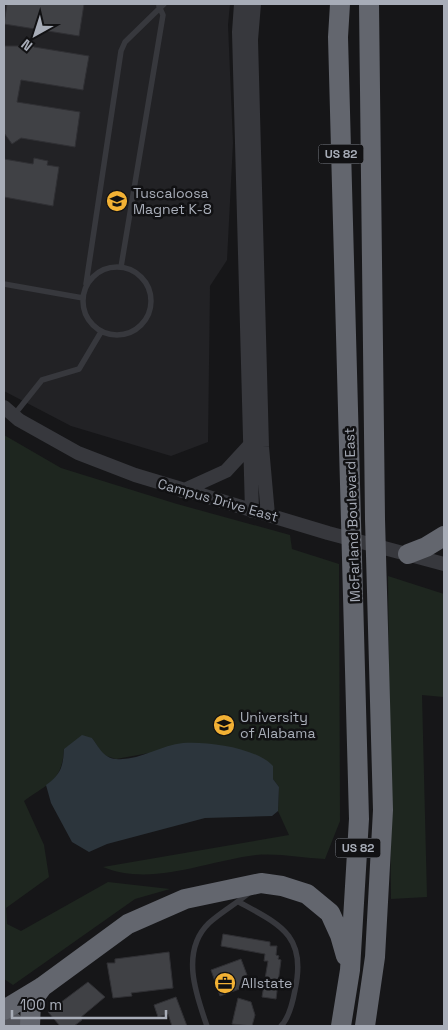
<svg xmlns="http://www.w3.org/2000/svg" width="448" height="1030" font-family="'Space Grotesk',sans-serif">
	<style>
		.built { fill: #222225 }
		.green { fill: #1e261f }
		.water { fill: #2c353c }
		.building { fill: #404145; stroke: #303034 }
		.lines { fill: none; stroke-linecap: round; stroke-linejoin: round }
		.service { stroke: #37383d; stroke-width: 5.5 }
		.tertiary { stroke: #37383d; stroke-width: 14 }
		.primary { stroke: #53555c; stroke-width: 18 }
		.motorway { stroke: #63666e; stroke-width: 20 }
		.labels { text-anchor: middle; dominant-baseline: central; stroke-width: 5; stroke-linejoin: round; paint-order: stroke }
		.shield { fill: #111113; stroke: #7b7e86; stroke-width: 1 }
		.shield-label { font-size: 12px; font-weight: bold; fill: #a8adb8 }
		.poi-label { font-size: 14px; fill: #a8adb8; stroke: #111113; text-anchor: start }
		.street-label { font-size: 14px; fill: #a8adb8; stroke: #111113 }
	</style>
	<rect width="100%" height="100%" fill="#161618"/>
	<path class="built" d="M 4,4 L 230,4 L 228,25 L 233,143 L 227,260 L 210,286 L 208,442 L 171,456 L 71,426 L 4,391 Z"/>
	<path class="green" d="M 4,435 L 61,468 L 177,504 L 290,535 L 292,549 L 339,564 L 340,821 L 325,859 C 303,858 278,853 256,855 C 206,861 151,887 103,867 L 289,835 L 278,811 L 279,787 L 273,779 L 273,767 L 149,753 L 116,759 L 103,755 L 92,738 L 64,749 C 62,782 48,783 24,801 L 44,845 L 49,877 L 6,908 L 7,924 L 21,931 L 108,882 L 170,889 L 135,899 L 13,985 L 4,979 Z
		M 388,576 L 444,594 L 444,697 L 422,695 L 427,897 L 391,899 Z"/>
	<path class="water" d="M 82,735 L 92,738 C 99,747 103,758 116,759 C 139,761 161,745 183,743 C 208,741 257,748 273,766 L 273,779 L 279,787 L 278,811 L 272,816 L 205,818 L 107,844 L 89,852 L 72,842 L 51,803 L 46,785 C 61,774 63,767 64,749 Z"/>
	<path class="building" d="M 7,4 L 84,4 L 79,36 L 4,24 Z
		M 28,39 L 34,47 L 89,56 L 83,90 L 21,80 L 17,102 L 80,112 L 75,147 L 21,138 L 12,144 L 4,133 L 4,46 L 19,46 Z
		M 34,158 L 48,161 L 47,165 L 59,167 L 53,206 L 4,197 L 4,159 L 33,164 Z
		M 223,934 L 270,942 L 270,946 L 277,946 L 276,955 L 279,956 L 278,959 L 281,960 L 276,999 L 262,997 L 268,961 L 264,961 L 265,954 L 221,946 Z
		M 169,952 L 173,988 L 131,993 L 132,996 L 113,998 L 107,963 L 115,963 L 115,959 Z
		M 241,959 L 247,975 L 242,977 L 245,987 L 220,996 L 211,970 Z
		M 88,982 L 105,997 L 80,1018 L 82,1020 L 74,1026 L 60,1026 L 48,1012 Z
		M 176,997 L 187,1026 L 172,1026 L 168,1014 L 158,1017 L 154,1005 Z
		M 238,998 L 251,1002 L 255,1015 L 252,1026 L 232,1024 Z"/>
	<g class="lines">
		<path class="service" d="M83 301a34 34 0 1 1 68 0a34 34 0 1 1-68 0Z
			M 121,267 L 163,15 L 159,6
			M 4,284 L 83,298
			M 86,284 L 121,51 L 125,42 L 164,4
			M 14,415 L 42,380 L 79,369 L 101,332
			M 239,902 C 281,925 307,936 295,990 C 293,1001 289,1018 281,1026
			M 207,1026 C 196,995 180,951 209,923 C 221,912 237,903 249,893"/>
		<path class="tertiary" d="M 241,4 L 239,32 L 252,511
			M 254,4 L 251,40 L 262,447 L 268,515
			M 4,407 L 19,420 L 78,453 L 135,475 L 328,533 L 444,564
			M 182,491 L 226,471 L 249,446"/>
		<path class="primary" d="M 4,1012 L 18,1026"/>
		<path class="motorway" d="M 340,4 L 338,37 L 359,819 L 350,970 L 341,1026
			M 408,554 L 426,547 L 444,536
			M 4,1010 L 42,987 L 128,924 L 185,899 L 261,883 L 282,886 L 307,894 L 330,913 L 340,935 L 346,956
			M 30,1026 L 31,1002 L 42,987
			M 365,1026 L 375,957 L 383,810 L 375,519 L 369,4"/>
	</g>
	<defs>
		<g id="school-disc" transform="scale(1.125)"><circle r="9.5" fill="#f2b134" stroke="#111113"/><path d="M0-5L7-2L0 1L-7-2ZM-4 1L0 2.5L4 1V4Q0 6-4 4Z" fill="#111"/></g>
		<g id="university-disc" transform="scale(1.125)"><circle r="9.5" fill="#f2b134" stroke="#111113"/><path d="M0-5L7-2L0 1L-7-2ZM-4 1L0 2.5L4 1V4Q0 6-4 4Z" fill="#111"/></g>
		<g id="office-disc" transform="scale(1.125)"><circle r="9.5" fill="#f2b134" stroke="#111113"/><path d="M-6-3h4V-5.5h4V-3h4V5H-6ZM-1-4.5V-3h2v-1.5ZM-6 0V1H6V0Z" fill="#111"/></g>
	</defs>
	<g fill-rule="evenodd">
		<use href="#school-disc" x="117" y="201"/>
		<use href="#university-disc" x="224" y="725"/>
		<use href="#office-disc" x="225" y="983"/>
	</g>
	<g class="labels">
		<g class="shield">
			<rect x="318.5" y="144.5" width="45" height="19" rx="4"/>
			<rect x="335.5" y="838.5" width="45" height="19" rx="4"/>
		</g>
		<g class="shield-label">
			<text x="341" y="154">US 82</text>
			<text x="358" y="848">US 82</text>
		</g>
		<g class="poi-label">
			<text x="133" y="193">Tuscaloosa<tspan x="133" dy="16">Magnet K-8</tspan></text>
			<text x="240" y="717">University<tspan x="240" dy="16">of Alabama</tspan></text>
			<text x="241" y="983">Allstate</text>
		</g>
		<g class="street-label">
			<text transform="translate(218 500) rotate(16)">Campus Drive East</text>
			<text transform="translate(352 515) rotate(-92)">McFarland Boulevard East</text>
		</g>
	</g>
	<rect width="448" height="1030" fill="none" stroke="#a8adb8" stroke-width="10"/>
	<g transform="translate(35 35) rotate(219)" stroke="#111113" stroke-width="4" paint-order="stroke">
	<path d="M0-4L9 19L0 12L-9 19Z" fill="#a8adb8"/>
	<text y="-8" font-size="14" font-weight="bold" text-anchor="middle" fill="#a8adb8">N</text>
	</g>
	<path d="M12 1010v8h154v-8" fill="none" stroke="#a8adb8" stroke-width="2.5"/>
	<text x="20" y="1010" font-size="15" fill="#a8adb8" stroke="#111113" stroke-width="4" paint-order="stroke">100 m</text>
</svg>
